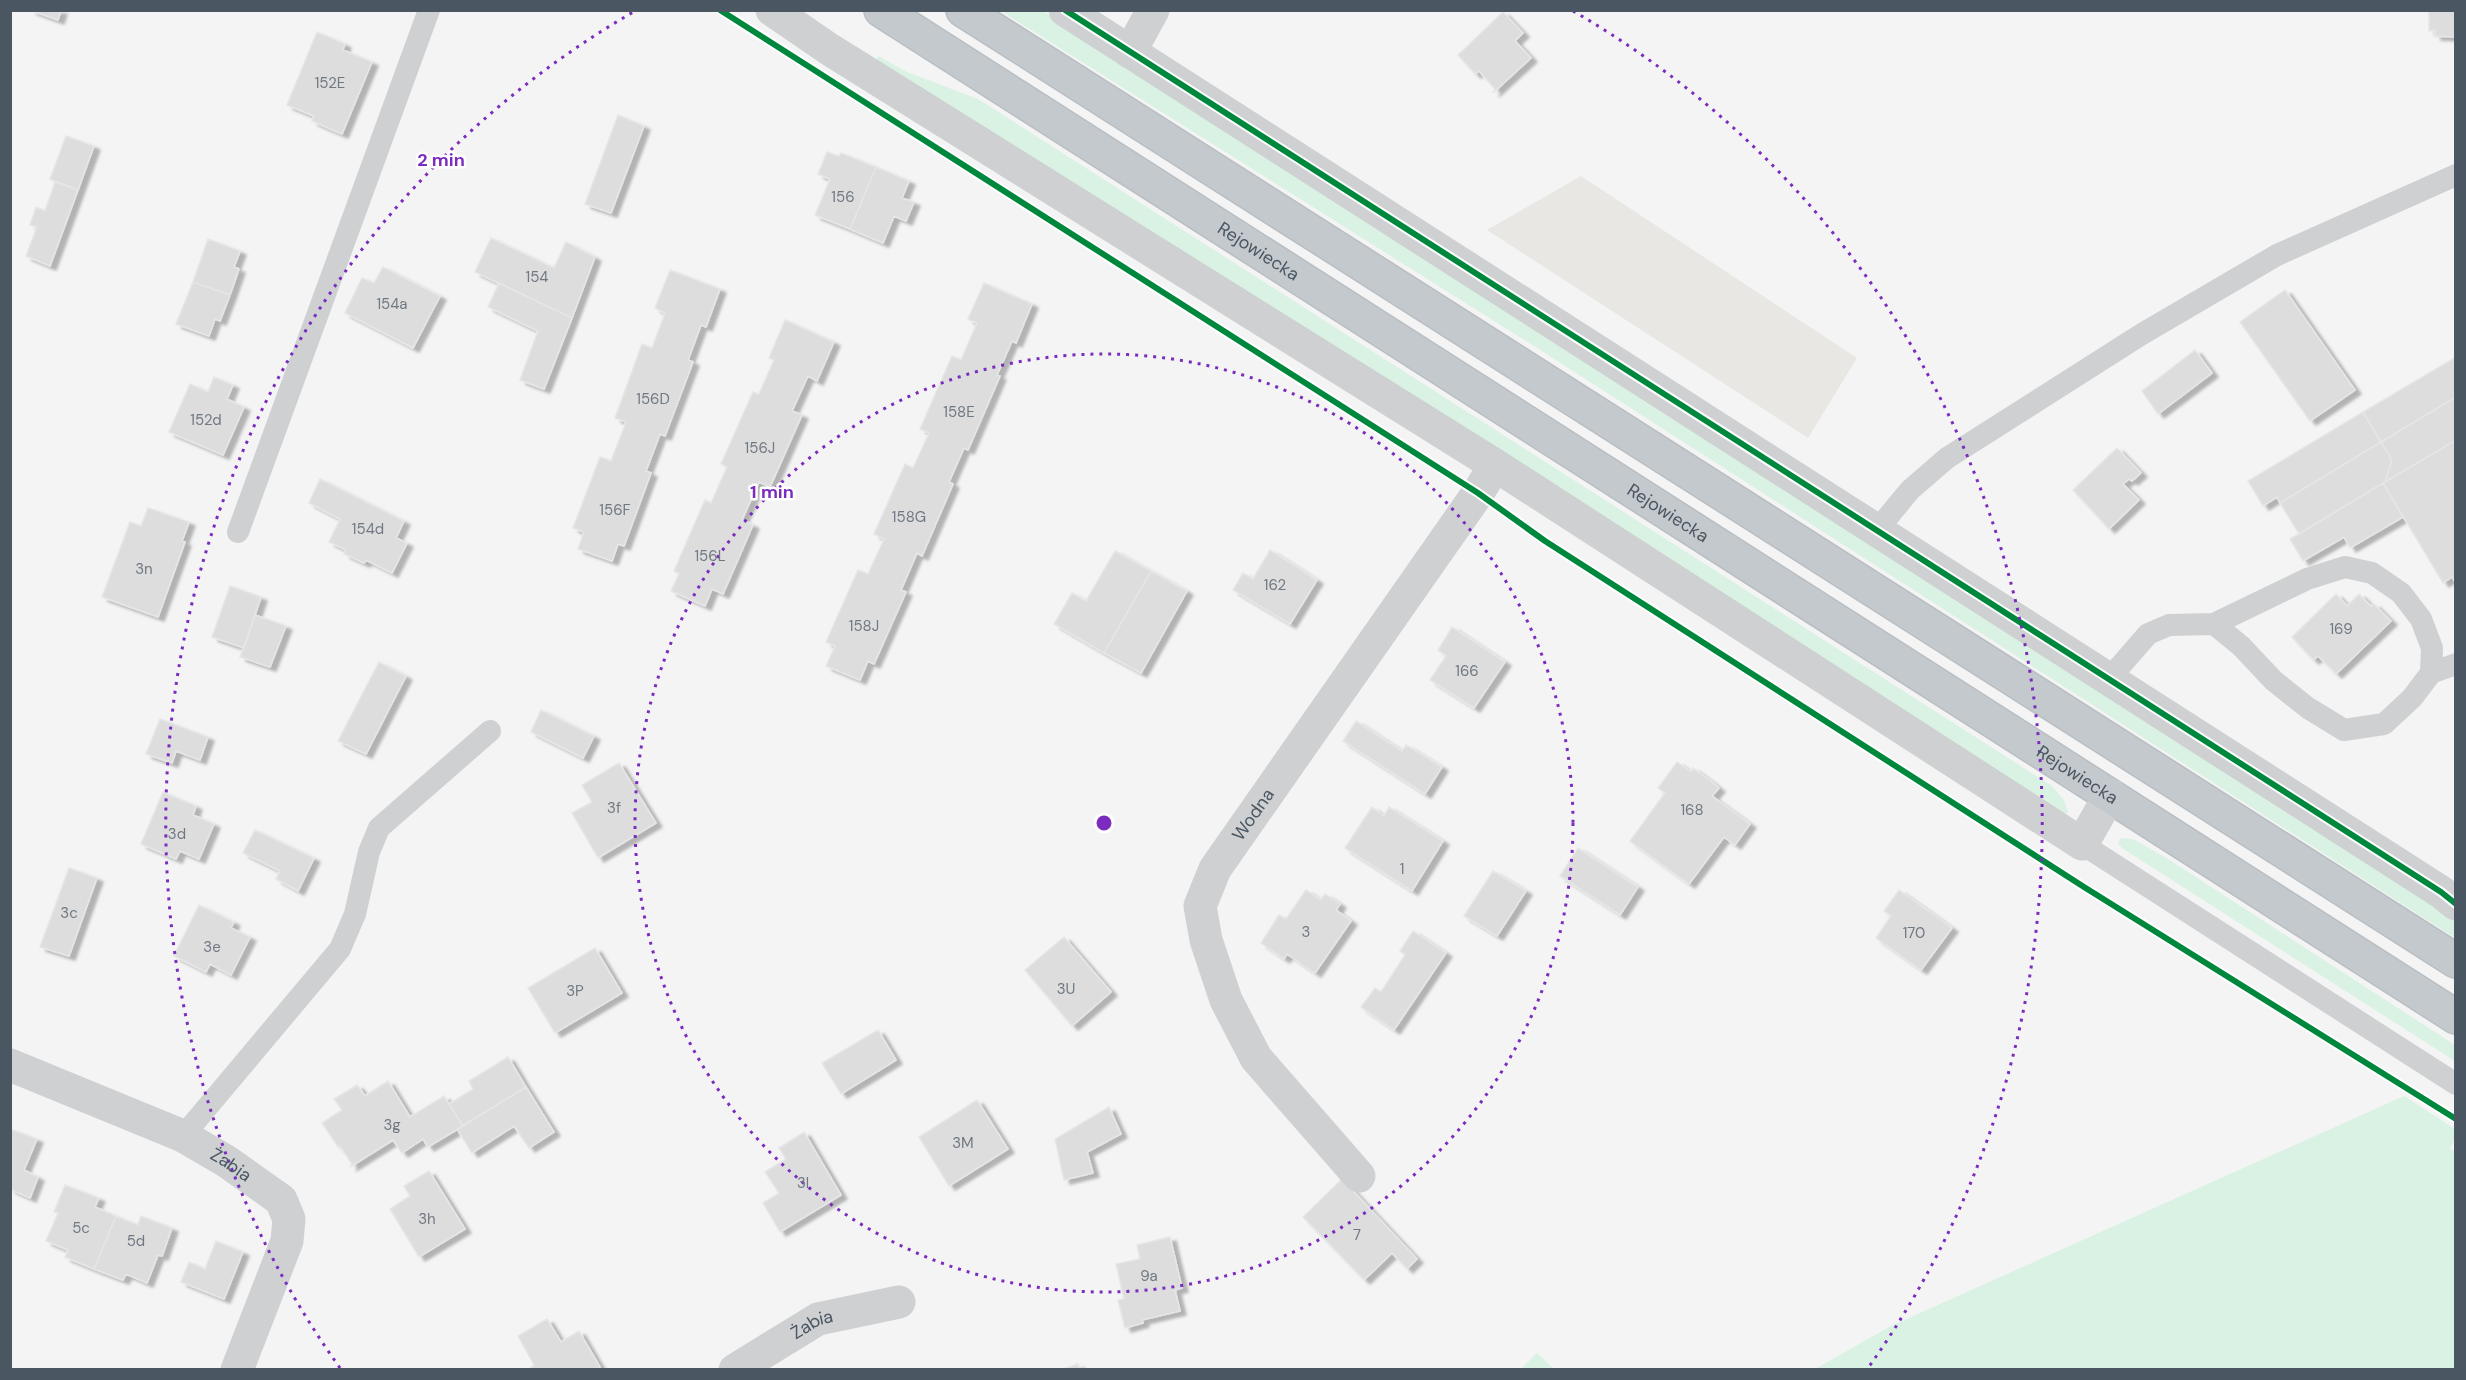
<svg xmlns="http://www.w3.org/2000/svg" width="2466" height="1380" font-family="'DM Sans',sans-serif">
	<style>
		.commercial { fill: #e8e7e3 }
		.green { fill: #d9f2e3 }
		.building { fill: #ddddde; stroke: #e5e6e7; stroke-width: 1.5; filter: url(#shadow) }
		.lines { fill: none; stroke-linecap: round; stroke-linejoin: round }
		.trunk-casing { stroke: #b9bec3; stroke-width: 36 }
		.service { stroke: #ced0d2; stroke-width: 22 }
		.minor { stroke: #ced0d2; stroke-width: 33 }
		.trunk { stroke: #c4c9cd; stroke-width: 33 }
		.cycleway-casing { stroke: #fff; stroke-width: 10 }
		.cycleway { stroke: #00873e; stroke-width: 6 }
		.ring { fill: none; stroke: #7b2cbf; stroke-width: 3; stroke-dasharray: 3 6 }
		.labels { text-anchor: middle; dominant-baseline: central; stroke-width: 5; stroke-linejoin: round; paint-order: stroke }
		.number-label { font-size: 15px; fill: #707881 }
		.street-label { font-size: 18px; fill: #4a5661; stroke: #fff }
		.centre { fill: #7b2cbf; stroke: #fff; stroke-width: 3 }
		.ring-label { font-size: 18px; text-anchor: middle; font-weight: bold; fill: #7b2cbf; stroke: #fff; stroke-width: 5; stroke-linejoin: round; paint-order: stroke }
	</style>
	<defs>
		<filter id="shadow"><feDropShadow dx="6" dy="4" stdDeviation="1.5" flood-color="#0004"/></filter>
	</defs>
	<rect width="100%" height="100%" fill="#f4f4f4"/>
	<path class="commercial" d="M 1581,176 L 1857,358 L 1808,438 L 1487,230 Z"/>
	<path class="green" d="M 1001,11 L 1043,11 L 1125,62 L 2455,918 L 2455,938 L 1545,353 Z
		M 878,56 L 907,72 L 978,99 L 2052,786 L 2064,800 L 2068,812 L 2064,815 L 875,62 Z
		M 2120,838 L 2133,839 L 2168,859 L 2455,1045 L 2455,1061 L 2122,848 L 2118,844 Z
		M 2404,1096 L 2455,1129 L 2455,1139 L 2450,1149 L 2456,1152 L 2455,1369 L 1815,1369 L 1891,1326 Z
		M 1537,1353 L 1554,1369 L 1521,1369 Z"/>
	<path class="building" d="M 30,10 L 61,10 L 58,20 Z
		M 2429,10 L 2456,10 L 2456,37 L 2435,36 L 2435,30 L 2429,31 Z
		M 1503,12 L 1523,33 L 1515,41 L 1531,58 L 1493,93 L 1495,89 L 1479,71 L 1475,74 L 1458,55 Z
		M 317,32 L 345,44 L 343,50 L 372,62 L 342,134 L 312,121 L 314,116 L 287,105 Z
		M 618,115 L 644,126 L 611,213 L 585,204 Z
		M 66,136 L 94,146 L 78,190 L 50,179 Z
		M 827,152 L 839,156 L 841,153 L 876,167 L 850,229 L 815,215 L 830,179 L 818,174 Z
		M 876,167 L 909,181 L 902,198 L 914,202 L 906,221 L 894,216 L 883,243 L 850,229 Z
		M 55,182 L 78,190 L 50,266 L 26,256 L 37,227 L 30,225 L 36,207 L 45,211 Z
		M 491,238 L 554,268 L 566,242 L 595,257 L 572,318 L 475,272 Z
		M 208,239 L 240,251 L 234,267 L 239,269 L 230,295 L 193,282 Z
		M 383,267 L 440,296 L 413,348 L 345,313 L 362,278 L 374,283 Z
		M 670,270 L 720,289 L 706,327 L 701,325 L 688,360 L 693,362 L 665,436 L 660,434 L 646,471 L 651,473 L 624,546 L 618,544 L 612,561 L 578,549 L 584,532 L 573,528 L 600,457 L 611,461 L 626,422 L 615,418 L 642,344 L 652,348 L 665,313 L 655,308 Z
		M 193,282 L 230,295 L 220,321 L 215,319 L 209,336 L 176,324 Z
		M 499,283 L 572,318 L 544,389 L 520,380 L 538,331 L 488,307 Z
		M 984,283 L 1032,304 L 1016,343 L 1012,341 L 997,375 L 1000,376 L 968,450 L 964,448 L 949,482 L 953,484 L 922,556 L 917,553 L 901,590 L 906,592 L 874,664 L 868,661 L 860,680 L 826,666 L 835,646 L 826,642 L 858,570 L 868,574 L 884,539 L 874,534 L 905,464 L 913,468 L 929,433 L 920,429 L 952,356 L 961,360 L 977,323 L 968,319 Z
		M 2285,290 L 2355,390 L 2310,421 L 2240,322 Z
		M 785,320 L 834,342 L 817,381 L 808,376 L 792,411 L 802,415 L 770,487 L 759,482 L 742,520 L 753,525 L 723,594 L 712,589 L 705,606 L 671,591 L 679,574 L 674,571 L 705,500 L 711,503 L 727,467 L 721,464 L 753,392 L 759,394 L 774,360 L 769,358 Z
		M 2195,350 L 2212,373 L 2158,414 L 2142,391 Z
		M 2456,357 L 2456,397 L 2381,442 L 2363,412 Z
		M 214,377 L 233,385 L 227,399 L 244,407 L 223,455 L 169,432 L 190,384 L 208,392 Z
		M 2456,397 L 2456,440 L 2385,482 L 2392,460 L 2381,442 Z
		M 2363,412 L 2381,442 L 2280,503 L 2277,497 L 2263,506 L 2248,481 Z
		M 2456,440 L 2456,584 L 2452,577 L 2443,583 L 2383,483 Z
		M 2381,442 L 2392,460 L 2385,482 L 2299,534 L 2280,503 Z
		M 2117,448 L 2141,473 L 2132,481 L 2129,479 L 2123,484 L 2139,500 L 2109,529 L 2073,490 Z
		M 320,479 L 404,521 L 396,538 L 407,543 L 392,573 L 366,560 L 364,563 L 344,554 L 346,550 L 329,542 L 340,519 L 309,503 Z
		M 2383,483 L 2403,517 L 2350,548 L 2344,537 L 2303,561 L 2290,539 Z
		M 148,508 L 189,522 L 182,541 L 185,542 L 158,617 L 102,597 L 130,522 L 141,526 Z
		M 1270,550 L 1317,580 L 1290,624 L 1233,590 L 1243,573 L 1253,579 Z
		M 1115,551 L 1151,571 L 1104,653 L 1054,624 L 1072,593 L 1086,601 Z
		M 1151,571 L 1187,591 L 1141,673 L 1104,653 Z
		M 230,586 L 261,597 L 244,648 L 212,637 Z
		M 2336,594 L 2347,606 L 2359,594 L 2371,606 L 2374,604 L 2391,621 L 2336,674 L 2318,656 L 2313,660 L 2292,637 Z
		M 255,615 L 286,626 L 270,667 L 240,657 Z
		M 1452,627 L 1505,662 L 1474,708 L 1430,680 L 1446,656 L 1438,650 Z
		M 379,662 L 406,676 L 366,754 L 338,741 Z
		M 541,710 L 594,736 L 583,758 L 531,732 Z
		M 160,719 L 208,737 L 200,760 L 176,751 L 172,763 L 146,754 Z
		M 1356,721 L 1402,751 L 1406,745 L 1442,767 L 1425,794 L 1343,741 Z
		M 1677,762 L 1691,772 L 1693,768 L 1712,782 L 1719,788 L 1712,796 L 1750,824 L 1735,845 L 1724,837 L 1689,884 L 1630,841 L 1665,793 L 1658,788 Z
		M 619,763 L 656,823 L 598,858 L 572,813 L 592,802 L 582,785 Z
		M 163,792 L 196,806 L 193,815 L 214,824 L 199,859 L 180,851 L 176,859 L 141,844 Z
		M 1372,807 L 1384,816 L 1389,807 L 1443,841 L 1412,891 L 1345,848 Z
		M 255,830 L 314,858 L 298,891 L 276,879 L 280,871 L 243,853 Z
		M 1578,848 L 1638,887 L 1620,915 L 1560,876 Z
		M 69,868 L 97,878 L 69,956 L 40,947 Z
		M 1493,871 L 1526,891 L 1497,936 L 1464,916 Z
		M 1306,890 L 1321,900 L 1325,894 L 1340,904 L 1336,910 L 1351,921 L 1315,973 L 1287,954 L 1284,959 L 1261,943 L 1279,915 L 1286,919 Z
		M 1899,890 L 1952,928 L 1921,970 L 1876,938 L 1891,916 L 1884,911 Z
		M 199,905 L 234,922 L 231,928 L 250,937 L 231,975 L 210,964 L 206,972 L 174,956 Z
		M 1413,931 L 1446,953 L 1394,1030 L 1361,1007 L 1375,988 L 1381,992 L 1405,955 L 1400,951 Z
		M 1064,937 L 1111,992 L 1072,1026 L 1025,970 Z
		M 595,948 L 622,993 L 555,1033 L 528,988 Z
		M 878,1030 L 896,1060 L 841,1094 L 822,1063 Z
		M 508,1057 L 526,1087 L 463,1126 L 449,1104 L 473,1089 L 469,1081 Z
		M 388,1081 L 410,1117 L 444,1096 L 463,1126 L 428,1147 L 423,1139 L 402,1153 L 393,1140 L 350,1167 L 352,1164 L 340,1146 L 338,1147 L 322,1123 L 342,1110 L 334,1099 L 357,1085 L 365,1096 Z
		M 526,1087 L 554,1132 L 529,1148 L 514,1126 L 472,1153 L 457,1129 Z
		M 977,1100 L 1008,1149 L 949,1186 L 919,1137 Z
		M 1109,1107 L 1121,1134 L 1087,1152 L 1093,1173 L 1064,1180 L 1055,1139 Z
		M 10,1129 L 37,1139 L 24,1170 L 38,1177 L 30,1198 L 10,1189 Z
		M 804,1132 L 841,1195 L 780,1232 L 763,1203 L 779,1193 L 765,1172 L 786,1159 L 779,1148 Z
		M 429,1171 L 465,1229 L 419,1257 L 390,1209 L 410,1196 L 404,1186 Z
		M 1342,1179 L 1417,1259 L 1407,1269 L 1392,1253 L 1364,1280 L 1303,1217 Z
		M 65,1185 L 99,1198 L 95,1207 L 116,1216 L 94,1269 L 65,1257 L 68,1250 L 46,1241 L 58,1213 L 54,1212 Z
		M 116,1216 L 138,1225 L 141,1216 L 172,1228 L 162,1256 L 158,1255 L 147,1283 L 126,1274 L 123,1280 L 94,1269 Z
		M 1170,1237 L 1182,1288 L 1175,1290 L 1180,1311 L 1142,1320 L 1143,1323 L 1125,1328 L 1118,1300 L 1124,1299 L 1116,1264 L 1140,1259 L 1137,1245 Z
		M 216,1241 L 243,1252 L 224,1299 L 181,1282 L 189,1262 L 205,1269 Z
		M 547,1319 L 561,1342 L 579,1331 L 600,1367 L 596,1370 L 527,1370 L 534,1365 L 518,1336 Z
		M 1078,1364 L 1080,1370 L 1061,1370 Z"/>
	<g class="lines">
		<g class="trunk-casing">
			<g id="trunk">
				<path id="s4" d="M 881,10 L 2456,1017"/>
				<path d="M 963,10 L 2456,961"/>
			</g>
		</g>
		<path class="service" d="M 1877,530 L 1910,490 L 1947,458 L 2142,334 L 2277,255 L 2456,175
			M 238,532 L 429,10
			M 2431,673 L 2456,664
			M 2108,680 L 2148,634 L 2169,625 L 2214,624 L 2241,646 L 2274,681 L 2308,708 L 2344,730 L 2384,724 L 2412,698 L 2431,673 L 2432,648 L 2421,619 L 2401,593 L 2372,573 L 2345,567 L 2307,579 L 2214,624
			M 2082,844 L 2456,1084
			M 183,1136 L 340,949 L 355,914 L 369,852 L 379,828 L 490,731"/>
		<g class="minor">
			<path d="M 772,10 L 829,49 L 1495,465 L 2082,844 L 2110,795"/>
			<path d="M 1065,10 L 2441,892 L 2456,904"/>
			<path d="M 1130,52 L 1153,10"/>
			<path id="s1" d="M 10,1065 L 183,1136 L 226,1161 L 281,1200 L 289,1219 L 287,1241 L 237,1370"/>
			<path id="s2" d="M 1359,1176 L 1256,1058 L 1226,1000 L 1206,940 L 1200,906 L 1215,869 L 1478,493 L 1495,465"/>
			<path id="s3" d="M 735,1370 L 818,1319 L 899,1302"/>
		</g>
		<use href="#trunk" class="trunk"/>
		<g class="cycleway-casing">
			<path id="cycleway" d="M 720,10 L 1478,493 L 1545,541 L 2084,887 L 2456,1119
				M 1065,10 L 2441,892 L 2456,904"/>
		</g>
		<use href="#cycleway" class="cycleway"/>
	</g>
	<g class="ring">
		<circle cx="1104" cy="823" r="469"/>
		<path d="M340 1368A938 938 0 0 1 635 11M1573 11A938 938 0 0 1 1868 1368"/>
	</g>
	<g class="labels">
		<g class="number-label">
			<text x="330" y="83">152E</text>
			<text x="843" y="197">156</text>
			<text x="537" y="277">154</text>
			<text x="392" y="304">154a</text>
			<text x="653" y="399">156D</text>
			<text x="959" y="412">158E</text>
			<text x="206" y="420">152d</text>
			<text x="760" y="448">156J</text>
			<text x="615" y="510">156F</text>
			<text x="909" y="517">158G</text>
			<text x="368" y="529">154d</text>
			<text x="710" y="556">156L</text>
			<text x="144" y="569">3n</text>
			<text x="1275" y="585">162</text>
			<text x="864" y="626">158J</text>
			<text x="2341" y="629">169</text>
			<text x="1467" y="671">166</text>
			<text x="614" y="808">3f</text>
			<text x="1692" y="810">168</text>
			<text x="177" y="834">3d</text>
			<text x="1402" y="869">1</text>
			<text x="69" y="913">3c</text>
			<text x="1306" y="932">3</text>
			<text x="1914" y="933">170</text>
			<text x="212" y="947">3e</text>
			<text x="1066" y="989">3U</text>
			<text x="575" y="991">3P</text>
			<text x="392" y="1125">3g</text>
			<text x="963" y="1143">3M</text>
			<text x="803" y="1183">3l</text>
			<text x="427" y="1219">3h</text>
			<text x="81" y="1228">5c</text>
			<text x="1357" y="1235">7</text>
			<text x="136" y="1241">5d</text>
			<text x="1149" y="1276">9a</text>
		</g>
		<g class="street-label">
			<text stroke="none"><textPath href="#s4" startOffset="448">Rejowiecka</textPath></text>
			<text stroke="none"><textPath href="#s4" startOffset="934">Rejowiecka</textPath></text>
			<text stroke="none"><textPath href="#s4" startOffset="1420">Rejowiecka</textPath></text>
			<text stroke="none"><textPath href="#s2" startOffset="426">Wodna</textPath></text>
			<text stroke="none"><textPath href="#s1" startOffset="243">Żabia</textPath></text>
			<text stroke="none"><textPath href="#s3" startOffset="90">Żabia</textPath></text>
		</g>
	</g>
	<circle cx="1104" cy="823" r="9" class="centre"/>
	<g class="ring-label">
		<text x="441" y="166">2 min</text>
		<text x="772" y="498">1 min</text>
	</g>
	<rect width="2466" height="1380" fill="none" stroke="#4a5661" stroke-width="24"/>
</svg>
